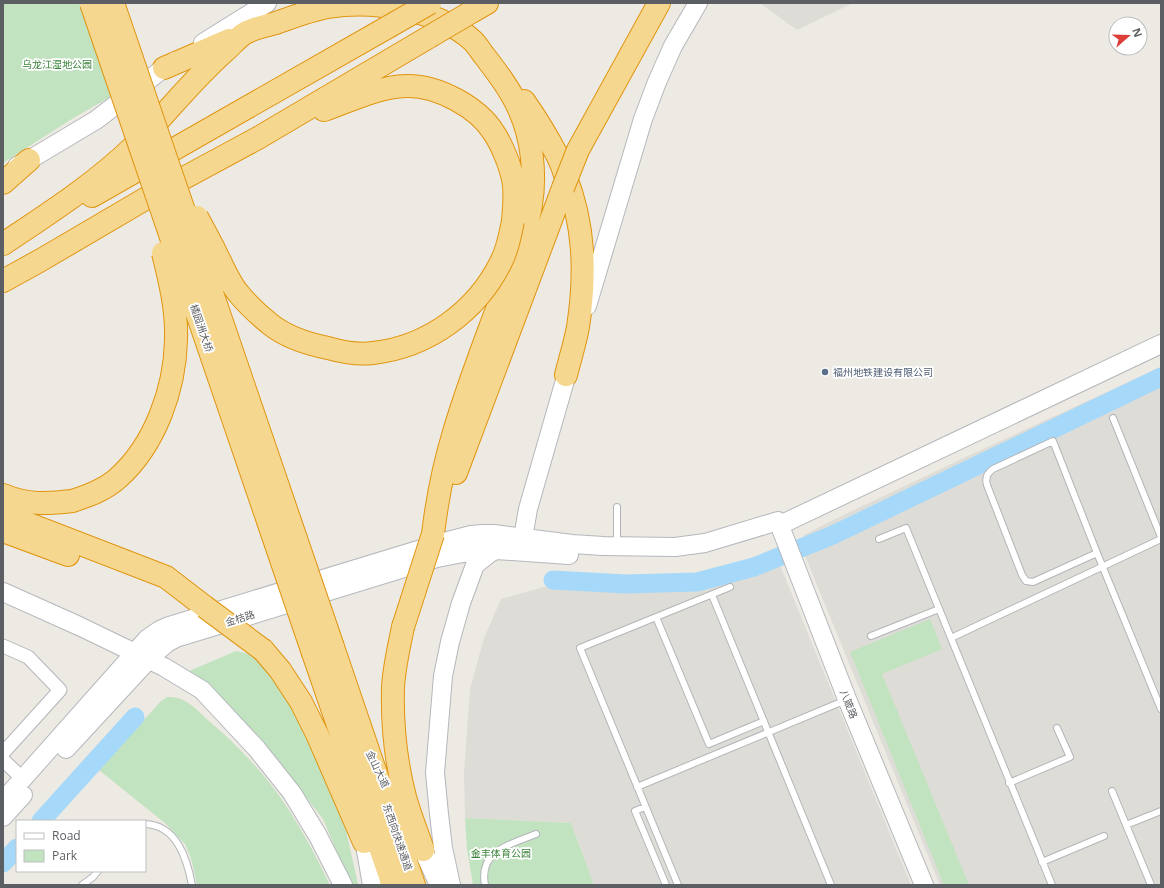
<svg xmlns="http://www.w3.org/2000/svg" width="1164" height="888" font-family="'Open Sans','Noto Sans SC',sans-serif">
	<style>
		.industrial { fill: #dedcd7 }
		.green { fill: #c2e3c0 }
		.lines { fill: none; stroke-linecap: round; stroke-linejoin: round }
		.river { stroke: #a6d9f9; stroke-width: 19 }
		.lane-casing { stroke: #b3b5b9; stroke-width: 8 }
		.street-casing { stroke: #b3b5b9; stroke-width: 15 }
		.secondary-casing { stroke: #b4b7bc; stroke-width: 20 }
		.highway-casing { stroke: #e0950f; stroke-width: 24 }
		.lane { stroke: #fff; stroke-width: 6 }
		.street { stroke: #fff; stroke-width: 13 }
		.secondary { stroke: #fff; stroke-width: 18 }
		.highway { stroke: #f6d790; stroke-width: 22 }
		.highway-bridge-casing { stroke: #e0950f; stroke-width: 24; stroke-linecap: butt }
		.highway-bridge { stroke: #f6d790; stroke-width: 22 }
		.service-dot { fill: #5c6f8a; stroke: #fff; stroke-width: 1.5 }
		.labels { text-anchor: middle; dominant-baseline: central; stroke-width: 3.5; stroke-linejoin: round; paint-order: stroke }
		.park-label { font-size: 10px; fill: #3a823a; stroke: #fff }
		.street-label { font-size: 10px; fill: #5b5e62; stroke: #fff }
		.service-label { font-size: 10px; fill: #4e5e75; stroke: #fff; text-anchor: start }
	</style>
	<rect width="100%" height="100%" fill="#edeae3"/>
	<path class="industrial" d="M 760,3 L 853,3 L 797,30 Z
		M 1161,367 L 1161,885 L 940,885 L 801,546 L 804,535 L 831,521 L 968,456 Z
		M 775,553 L 911,885 L 594,885 L 571,823 L 465,818 L 464,773 L 470,689 L 484,638 L 501,599 L 559,583 L 671,575 L 712,576 Z"/>
	<path class="green" d="M 3,3 L 93,3 L 123,90 L 75,117 L 3,163 Z
		M 930,619 L 942,649 L 882,674 L 969,885 L 944,885 L 850,652 Z
		M 236,651 L 250,654 L 260,662 L 269,672 L 301,722 L 324,779 L 345,826 L 358,884 L 354,885 L 341,861 L 323,819 L 275,758 L 187,672 Z
		M 167,697 C 186,696 197,710 210,722 C 234,742 256,765 275,790 C 297,820 314,852 330,885 L 197,885 L 191,858 L 185,844 L 166,824 L 99,770 L 160,702 Z
		M 465,818 L 571,823 L 594,885 L 473,885 L 467,849 Z"/>
	<g class="lines">
		<path class="river" d="M 553,580 L 626,584 L 697,582 L 754,567 L 833,535 L 1161,377
			M 41,821 L 135,717
			M 3,863 L 17,848"/>
		<g class="lane-casing">
			<path id="lane" d="M 1113,418 L 1161,537
				M 617,507 L 617,544
				M 879,539 L 906,528 L 1052,885
				M 1097,553 L 1033,582 L 1026,581 L 1022,575 L 987,485 C 985,478 987,473 993,469 L 1053,441 L 1097,553 L 1161,709
				M 712,595 L 831,885
				M 656,617 L 709,744 L 764,721
				M 871,636 L 939,609
				M 951,638 L 1161,539
				M 1009,783 L 1070,757 L 1057,728
				M 637,787 L 846,700
				M 1112,791 L 1151,885
				M 645,807 L 635,811 L 666,885
				M 145,824 C 177,825 187,859 192,885
				M 1126,825 L 1161,811
				M 1042,862 L 1104,836
				M 82,885 L 93,877 L 98,871
				M 485,885 C 478,850 512,844 536,834
				M 678,885 L 580,648 L 730,587"/>
		</g>
		<g class="street-casing">
			<path id="street" d="M 3,646 L 28,657 L 60,690 L 3,753
				M 3,760 L 23,779"/>
		</g>
		<g class="secondary-casing">
			<path id="secondary" d="M 203,43 L 267,3
				M 17,166 L 29,160 L 96,120 L 164,68 L 175,61
				M 587,306 L 643,119 L 657,82 L 673,46 L 698,3
				M 780,525 L 1161,344
				M 3,592 L 79,626 L 164,667 L 202,690 L 257,749 L 292,793 L 318,836 L 343,885
				M 66,749 L 152,656 L 167,643 L 176,638 L 437,558 L 463,553 L 496,550 L 569,555
				M 3,801 L 147,639 L 160,630 L 169,626 L 444,542 L 471,535 L 482,534 L 494,534 L 572,544 L 603,546 L 675,547 L 705,543 L 778,521 L 847,699 L 924,885
				M 3,817 L 23,795
				M 362,828 L 372,885
				M 417,839 L 423,850 L 439,885
				M 451,885 L 443,848 L 439,814 L 435,773 L 443,676 L 450,642 L 461,603 L 475,565 L 490,553 L 496,550 L 509,547 L 518,543 L 523,538 L 528,509 L 570,363"/>
		</g>
		<g class="highway-casing">
			<path id="highway" d="M 473,11 L 487,3
				M 164,68 L 229,40
				M 524,101 C 536,118 547,136 557,155 C 560,161 563,168 565,175 C 585,225 586,275 578,327 C 575,343 570,359 566,375
				M 324,110 C 350,101 377,87 406,86 C 437,85 478,107 494,133 C 502,145 510,165 513,179 C 516,193 514,207 513,221
				M 578,150 L 659,3
				M 3,183 L 29,160
				M 92,196 L 388,27
				M 3,244 C 48,214 95,184 134,146 C 142,139 149,130 157,122 C 179,98 200,73 225,51 C 231,46 238,37 245,33 C 254,28 266,26 276,23 C 293,17 311,10 328,7 C 373,0 439,9 473,41 C 477,45 480,50 483,54 C 496,71 510,89 519,109 C 532,138 536,173 531,205 C 530,214 527,223 524,231 C 516,257 506,283 497,309 C 482,349 466,391 454,432 C 444,465 437,500 433,534
				M 3,281 L 41,260 L 145,199 L 258,138 L 429,37
				M 456,473 L 563,188
				M 3,495 C 27,505 47,504 72,501
				M 3,514 L 166,577 L 205,607
				M 3,531 L 68,555
				M 403,627 C 399,647 394,667 393,688 C 392,724 396,762 405,797 C 410,815 417,832 423,850
				M 333,647 L 414,885
				M 263,650 L 280,670 L 301,702 L 317,734 L 364,842
				M 313,653 L 393,885"/>
		</g>
		<use href="#lane" class="lane"/>
		<use href="#street" class="street"/>
		<use href="#secondary" class="secondary"/>
		<use href="#highway" class="highway"/>
		<g class="highway-bridge-casing">
			<path id="highway-bridge" d="M 91,3 L 313,653
				M 113,3 L 333,647
				M 388,27 L 430,3
				M 429,37 L 473,11
				M 563,188 L 578,150
				M 197,217 C 204,230 212,244 218,257 C 224,269 230,284 239,294 C 248,305 259,315 270,324 C 286,337 308,344 328,348 C 342,352 358,355 373,353 C 428,347 477,311 501,262 C 508,249 510,235 513,221
				M 72,501 C 88,496 105,490 118,478 C 155,445 175,389 176,340 C 177,310 170,281 163,253
				M 205,607 L 263,650
				M 403,627 L 433,534"/>
		</g>
		<use href="#highway-bridge" class="highway-bridge"/>
	</g>
	<circle class="service-dot" cx="825" cy="372" r="4"/>
	<g class="labels">
		<g class="park-label">
			<text x="57" y="64">乌龙江湿地公园</text>
			<text x="501" y="853">金丰体育公园</text>
		</g>
		<g class="street-label">
			<text transform="translate(202 328) rotate(71)">橘园洲大桥</text>
			<text transform="translate(240 618) rotate(-17)">金桔路</text>
			<text transform="translate(849 704) rotate(68)">八箴路</text>
			<text transform="translate(378 769) rotate(64)">金山大道</text>
			<text transform="translate(398 837) rotate(71)">东西向快速通道</text>
		</g>
		<g class="service-label">
			<text x="833" y="372">福州地铁建设有限公司</text>
		</g>
	</g>
	<rect width="1164" height="888" fill="none" stroke="#5b5e62" stroke-width="8"/>
	<rect x="16" y="820" width="130" height="52" fill="#ffffff" stroke="#bdbfc0"/>
	<rect x="24" y="833" width="20" height="6" fill="#ffffff" stroke="#bdbfc0"/>
	<text x="52" y="840" font-size="12" fill="#5b5e62">Road</text>
	<rect x="24" y="850" width="20" height="12" fill="#c2e3c0" stroke="#bdbfc0"/>
	<text x="52" y="860" font-size="12" fill="#5b5e62">Park</text>
	<g transform="translate(1128 36) rotate(70)"><circle r="19" fill="#ffffff" stroke="#bdbfc0"/>
	<path d="M0-3L7 15L0 10L-7 15Z" fill="#dd3d38"/>
	<text y="-6" font-size="11" font-weight="bold" text-anchor="middle" fill="#5b5e62">N</text>
	</g>
</svg>
